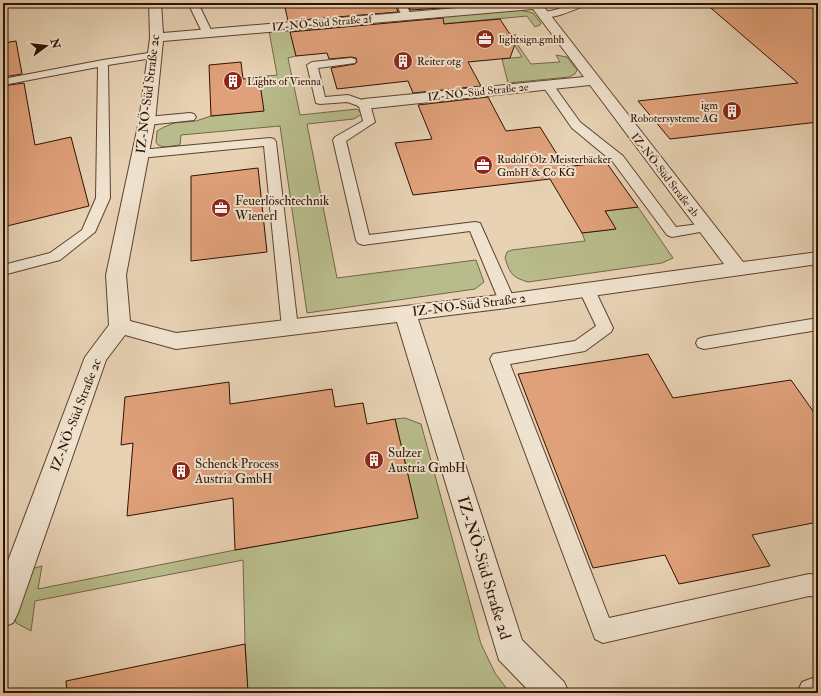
<svg xmlns="http://www.w3.org/2000/svg" width="821" height="696" font-family="'IM FELL Double Pica',serif">
	<style>
		.green { fill: #b8bb8b; stroke: #746646 }
		.building { fill: #e0a17a; stroke: #301100 }
		.lines { fill: none; stroke-linecap: round; stroke-linejoin: round }
		.lane-casing { stroke: #5e412d; stroke-width: 2 }
		.street-casing { stroke: #5e412d; stroke-width: 2 }
		.lane { fill: #efe2ce; fill-rule: evenodd }
		.street { fill: #efe2ce; fill-rule: evenodd }
		.labels { text-anchor: middle; dominant-baseline: central; stroke-width: 4; stroke-linejoin: round; paint-order: stroke }
		.far-street-label { font-size: 11px; fill: #301100; stroke: #efe2ce }
		.far-poi-label { font-size: 11px; fill: #301100; stroke: #efe2ce; text-anchor: start }
		.street-label { font-size: 13px; fill: #301100; stroke: #efe2ce }
		.poi-label { font-size: 13px; fill: #301100; stroke: #efe2ce; text-anchor: start }
		.near-street-label { font-size: 16px; fill: #301100; stroke: #efe2ce }
	</style>
	<rect width="100%" height="100%" fill="#e7d2b4"/>
	<filter id="stains"><feTurbulence type="fractalNoise" baseFrequency=".005" numOctaves="4"/><feColorMatrix values="0 0 0 0 .2 0 0 0 0 .09 0 0 0 0 .02 0 0 0 .5 -.17"/></filter>
	<radialGradient id="worn" r=".72"><stop offset=".6" stop-color="#630" stop-opacity="0"/><stop offset="1" stop-color="#630" stop-opacity=".3"/></radialGradient>
	<path class="green" d="M 520,10 L 533,13 L 541,23 L 540,25 L 535,27 L 527,16 L 292,38 L 296,56 L 288,58 L 300,115 L 357,109 L 362,114 L 354,119 L 307,124 L 337,278 L 476,260 L 484,282 L 475,289 L 307,313 L 280,126 L 181,135 L 180,145 L 164,147 L 158,145 L 156,142 L 157,131 L 164,127 L 174,123 L 196,121 L 211,116 L 263,111 L 259,77 L 277,75 L 269,31 Z
		M 512,41 L 515,41 L 531,64 L 560,62 L 556,55 L 567,57 L 577,70 L 575,74 L 569,77 L 508,83 L 502,59 L 522,57 Z
		M 638,207 L 673,258 L 662,263 L 528,282 C 511,277 510,273 505,258 L 507,252 L 512,250 L 585,241 L 582,233 L 616,229 L 605,211 Z
		M 405,418 L 421,424 L 481,644 L 495,673 L 510,693 L 248,693 L 245,643 L 243,560 L 35,601 L 31,631 L 16,623 L 14,610 L 31,569 L 42,566 L 38,589 L 235,550 L 418,518 L 395,419 Z"/>
	<path class="building" d="M 284,3 L 395,3 L 398,12 L 288,21 Z
		M 408,3 L 442,3 L 442,8 L 410,10 Z
		M 705,3 L 818,3 L 818,122 L 670,139 L 638,101 L 798,83 Z
		M 443,18 L 444,24 L 500,19 L 509,33 L 518,36 L 510,58 L 468,62 L 481,86 L 413,93 L 408,81 L 337,89 L 331,68 L 355,64 L 357,62 L 356,58 L 351,57 L 329,59 L 327,53 L 296,56 L 290,32 Z
		M 16,41 L 22,74 L 3,77 L 3,43 Z
		M 241,62 L 243,79 L 259,77 L 264,111 L 211,116 L 209,65 Z
		M 24,83 L 35,145 L 71,137 L 89,206 L 3,227 L 3,86 Z
		M 488,97 L 506,131 L 540,127 L 565,167 L 606,162 L 638,207 L 605,211 L 616,229 L 582,233 L 550,179 L 413,195 L 395,143 L 432,139 L 418,105 Z
		M 258,168 L 267,252 L 191,261 L 191,176 Z
		M 648,354 L 673,398 L 791,380 L 818,418 L 818,522 L 752,535 L 770,566 L 679,584 L 665,555 L 593,568 L 518,374 Z
		M 229,382 L 230,404 L 332,389 L 335,407 L 363,403 L 367,424 L 395,419 L 418,518 L 235,550 L 233,498 L 127,516 L 133,443 L 121,445 L 125,397 Z
		M 245,644 L 248,693 L 67,693 L 66,681 Z"/>
	<g class="lines">
		<g class="lane-casing">
			<path id="lane" d="M 188,3 L 198,3 L 212,32 L 211,34 L 203,34 Z
				M 396,3 L 406,3 L 411,16 L 409,18 L 403,18 Z
				M 574,3 L 588,3 L 586,5 C 576,9 546,23 538,15 L 540,13 L 555,10 Z
				M 155,52 L 159,53 L 160,55 L 159,57 L 108,65 L 110,198 L 95,232 L 60,260 L 3,275 L 3,265 L 50,253 L 82,230 L 96,198 L 98,67 L 3,85 L 3,79 L 103,60 Z
				M 351,58 L 355,59 L 356,61 L 355,63 L 318,68 L 325,97 L 348,95 L 368,102 L 370,104 L 375,122 L 346,141 L 369,235 L 475,222 L 480,223 L 515,301 L 513,305 L 507,306 L 501,305 L 499,301 L 470,231 L 363,245 L 358,243 L 356,240 L 333,140 L 335,137 L 363,121 L 359,106 L 347,102 L 320,104 L 316,103 L 307,65 L 312,62 Z
				M 548,82 L 552,83 L 580,122 L 623,156 L 676,227 L 706,223 L 711,224 L 713,227 L 711,230 L 672,237 L 667,235 L 613,162 L 572,128 L 542,85 L 544,83 Z
				M 190,113 L 194,114 L 196,117 L 194,120 L 147,125 L 143,124 L 141,121 L 143,118 L 147,117 Z
				M 270,138 L 274,139 L 276,142 L 298,328 L 296,332 L 290,334 L 284,332 L 282,328 L 264,146 L 140,158 L 135,157 L 134,154 L 135,151 L 140,150 Z
				M 587,285 L 593,286 L 595,290 L 613,328 L 611,332 L 585,351 L 510,364 L 609,618 L 809,574 L 818,575 L 818,597 L 809,596 L 603,643 L 595,639 L 490,359 L 493,354 L 499,353 L 575,341 L 596,326 L 579,290 L 581,286 Z
				M 818,318 L 818,330 L 704,349 L 698,347 L 696,343 L 698,339 L 704,337 Z"/>
		</g>
		<g class="street-casing">
			<path id="street" d="M 149,3 L 161,3 L 163,33 L 516,3 L 541,3 L 743,262 L 818,252 L 818,264 L 507,308 L 418,319 L 522,640 L 564,682 L 569,693 L 531,693 L 499,660 L 397,322 L 176,349 L 125,335 L 106,360 L 18,613 L 13,623 L 3,627 L 3,574 L 85,357 L 109,325 L 106,275 L 139,121 L 150,38 ZM 533,9 L 584,77 L 364,99 L 359,101 L 356,104 L 359,107 L 364,109 L 590,85 L 724,264 L 507,294 L 176,333 L 130,321 L 126,275 L 155,121 L 163,41 Z
				M 818,676 L 818,693 L 797,693 L 802,682 Z"/>
		</g>
		<use href="#lane" class="lane"/>
		<use href="#street" class="street"/>
	</g>
	<defs>
		<g id="office-disc" transform="scale(1)"><circle r="9.5" fill="#8f2418" stroke="#efe2ce"/><path d="M-6-3h4V-5.5h4V-3h4V5H-6ZM-1-4.5V-3h2v-1.5ZM-6 0V1H6V0Z" fill="#fff"/></g>
		<g id="building-disc" transform="scale(1)"><circle r="9.5" fill="#8f2418" stroke="#efe2ce"/><path d="M-4-6H4V6H1V3H-1V6H-4ZM-2.5-4.3h1.7v1.8h-1.7ZM.8-4.3h1.7v1.8H.8ZM-2.5-1h1.7V.8h-1.7ZM.8-1h1.7V.8H.8Z" fill="#fff"/></g>
	</defs>
	<g fill-rule="evenodd">
		<use href="#office-disc" x="485" y="39"/>
		<use href="#building-disc" x="403" y="61"/>
		<use href="#building-disc" x="233" y="81"/>
		<use href="#building-disc" x="732" y="111"/>
		<use href="#office-disc" x="483" y="165"/>
		<use href="#office-disc" x="221" y="208"/>
		<use href="#building-disc" x="374" y="460"/>
		<use href="#building-disc" x="181" y="471"/>
	</g>
	<g class="labels">
		<g class="far-street-label">
			<text transform="translate(322 23) rotate(-5)">IZ-NÖ-Süd Straße 2f</text>
			<text transform="translate(478 92) rotate(-6)">IZ-NÖ-Süd Straße 2e</text>
			<text transform="translate(665 175) rotate(52)">IZ-NÖ-Süd Straße 2b</text>
		</g>
		<g class="far-poi-label">
			<text x="499" y="39">lightsign.gmbh</text>
			<text x="417" y="61">Reiter otg</text>
			<text x="247" y="81">Lights of Vienna</text>
			<text x="718" y="105" text-anchor="end">igm<tspan x="718" dy="13">Robotersysteme AG</tspan></text>
			<text x="497" y="159">Rudolf Ölz Meisterbäcker<tspan x="497" dy="13">GmbH &amp; Co KG</tspan></text>
		</g>
		<g class="street-label">
			<text transform="translate(148 94) rotate(-83)">IZ-NÖ-Süd Straße 2c</text>
			<text transform="translate(469 305) rotate(-7)">IZ-NÖ-Süd Straße 2</text>
			<text transform="translate(76 415) rotate(-69)">IZ-NÖ-Süd Straße 2c</text>
		</g>
		<g class="poi-label">
			<text x="235" y="201">Feuerlöschtechnik<tspan x="235" dy="15">Wienerl</tspan></text>
			<text x="388" y="453">Sulzer<tspan x="388" dy="15">Austria GmbH</tspan></text>
			<text x="195" y="464">Schenck Process<tspan x="195" dy="15">Austria GmbH</tspan></text>
		</g>
		<g class="near-street-label">
			<text transform="translate(484 568) rotate(73)">IZ-NÖ-Süd Straße 2d</text>
		</g>
	</g>
	<rect width="821" height="696" fill="none" stroke="#e7d2b4" stroke-width="16"/>
	<rect x="4" y="4" width="813" height="688" fill="none" stroke="#301100" stroke-width="2"/>
	<rect x="8" y="8" width="805" height="680" fill="none" stroke="#301100"/>
	<g transform="translate(46 46) rotate(75)" stroke="#efe2ce" stroke-width="3" paint-order="stroke">
	<path d="M0-3L7 15L0 10L-7 15Z" fill="#301100"/>
	<text y="-6" font-size="11" font-weight="bold" text-anchor="middle" fill="#301100">N</text>
	</g>
	<rect width="100%" height="100%" filter="url(#stains)"/>
	<rect width="100%" height="100%" fill="url(#worn)"/>
</svg>
